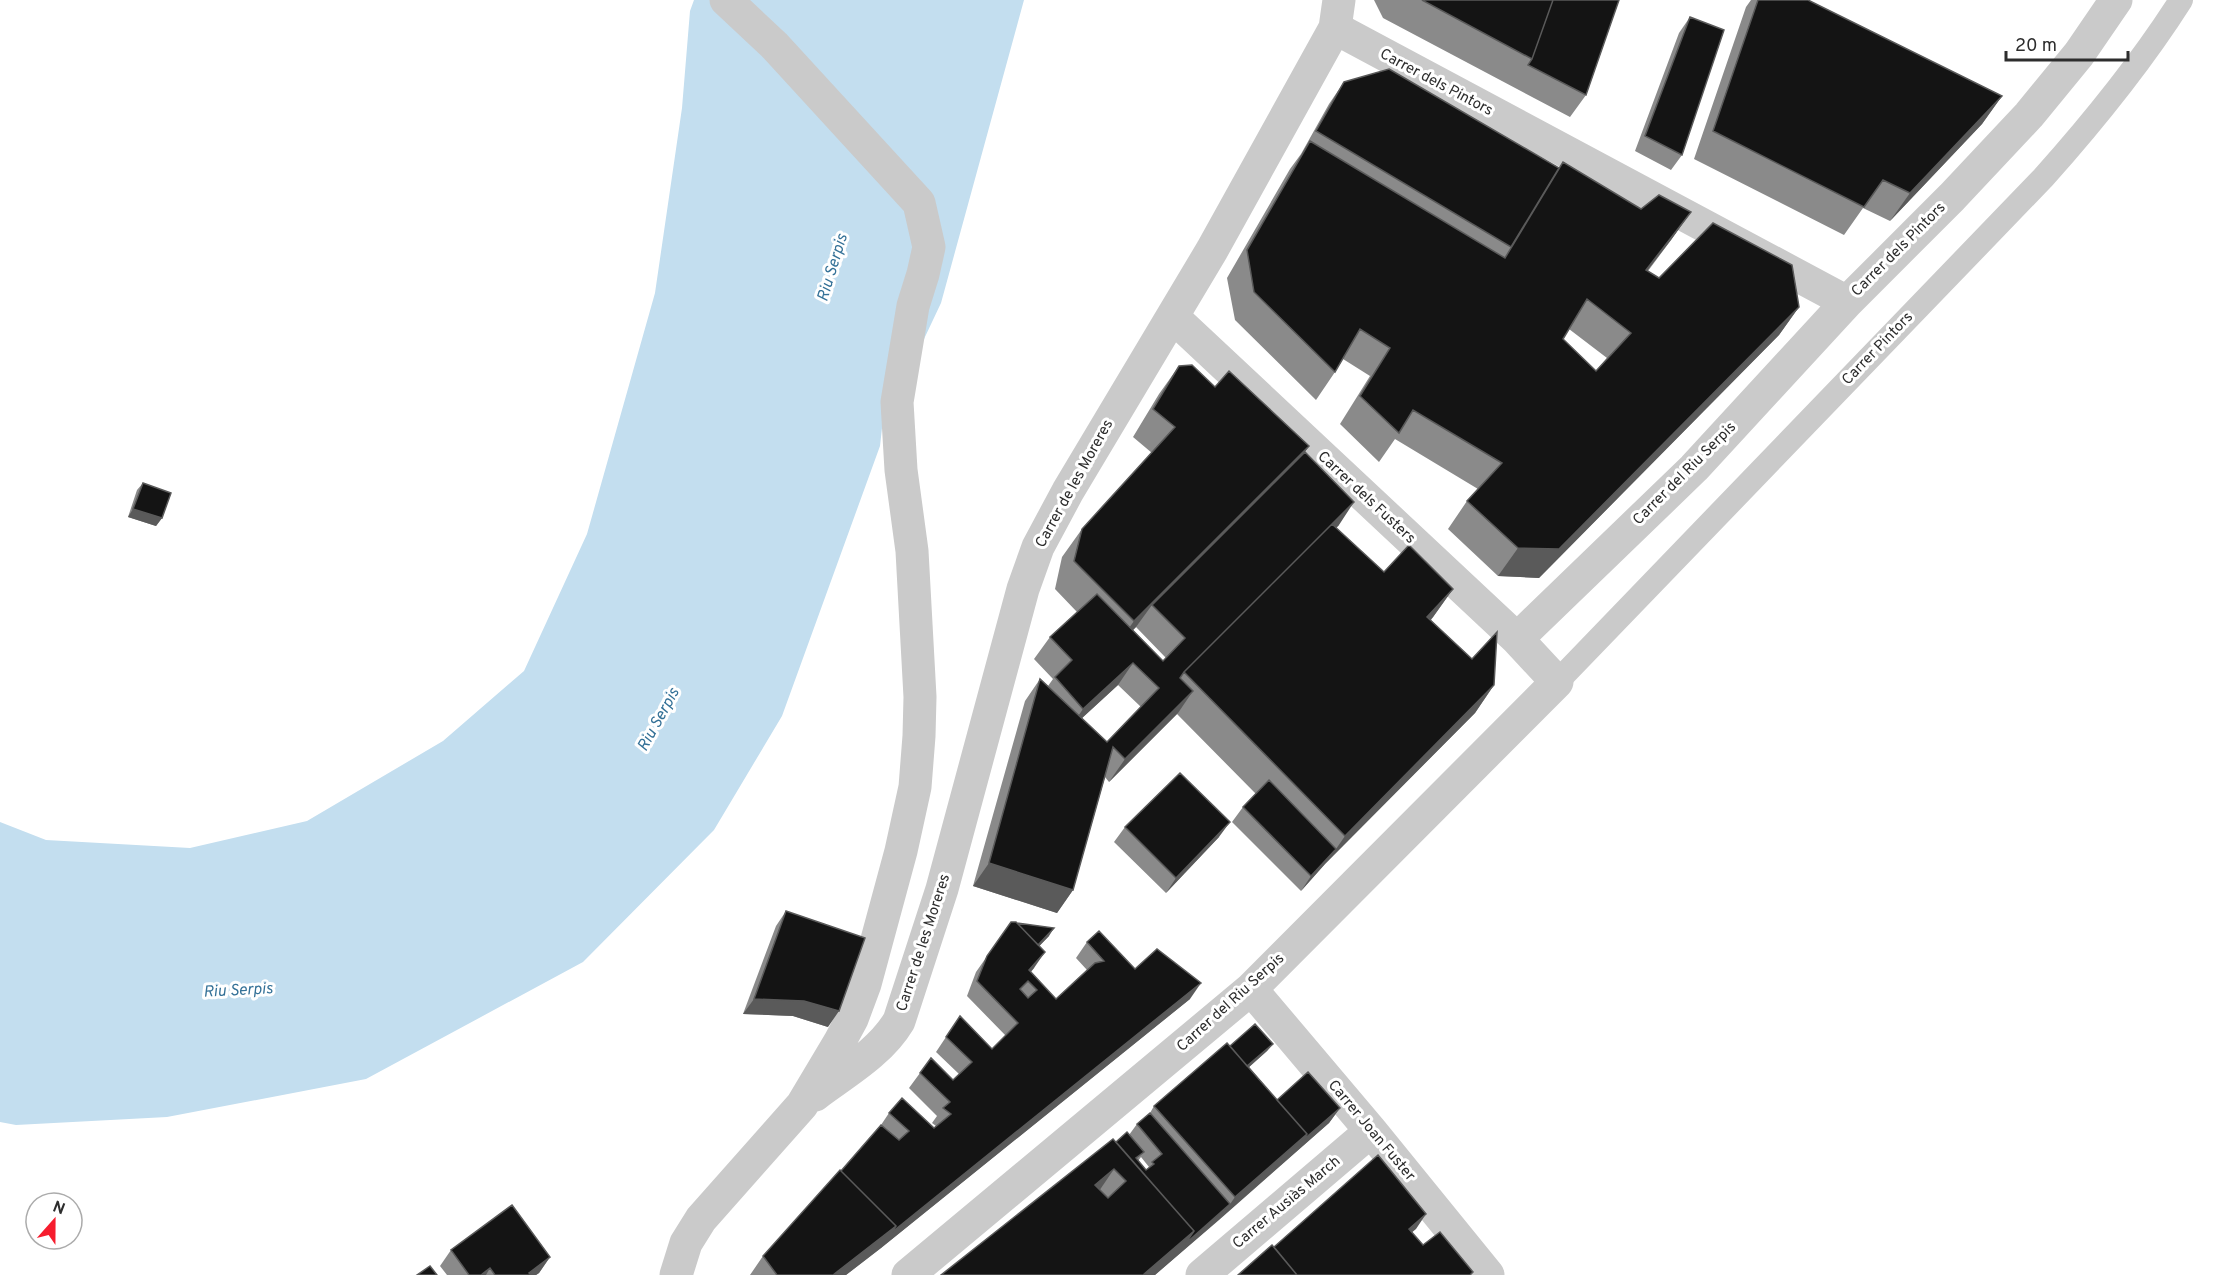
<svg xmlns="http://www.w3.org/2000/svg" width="2222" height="1275" font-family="Overpass,sans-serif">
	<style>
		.water { fill: #c3deef }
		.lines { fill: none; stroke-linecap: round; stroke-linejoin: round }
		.service { stroke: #cacaca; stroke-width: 24 }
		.minor { stroke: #cacaca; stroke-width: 33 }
		.wall { fill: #8a8a8a; fill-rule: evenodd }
		.shaded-wall { fill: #5a5a5a }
		.building { fill: #141414; stroke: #5a5a5a; stroke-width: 1.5; fill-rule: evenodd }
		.labels { text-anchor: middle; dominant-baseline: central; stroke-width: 6; stroke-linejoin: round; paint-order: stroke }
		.street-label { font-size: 15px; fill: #2d2d2d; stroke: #fff }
		.water-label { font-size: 16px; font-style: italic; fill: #347197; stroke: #fff }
	</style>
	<rect width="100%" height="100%" fill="#fff"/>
	<path class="water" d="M 694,0 L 1024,0 L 941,303 L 882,428 L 880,446 L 782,716 L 714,830 L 583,962 L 366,1079 L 167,1117 L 16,1125 L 0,1122 L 0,822 L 46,840 L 190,848 L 307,821 L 443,741 L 524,671 L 587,534 L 655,293 L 682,108 L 690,11 Z"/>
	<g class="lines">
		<path class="service" d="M 1557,682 L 2043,178 C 2093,122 2141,63 2181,0"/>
		<path class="minor" d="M 1335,28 L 1847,302
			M 1517,639 L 1694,468 L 1847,302 L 1952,197 L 2029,115 L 2079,54 L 2116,0
			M 1251,989 L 1371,1131 L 1488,1275
			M 815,1095 C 844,1073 880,1053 899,1021 L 942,889 L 1023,589 L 1038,547 L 1068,491 L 1212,250 L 1335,28 L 1339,0
			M 676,1275 L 686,1243 L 701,1219 L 802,1105 L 839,1043 L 852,1019 L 865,984 L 901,851 L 915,787 L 919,736 L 920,697 L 912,551 L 901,470 L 897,402 L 913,306 L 923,274 L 929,247 L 919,203 L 774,45 L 726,0
			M 908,1275 L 1251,989 L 1557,682 L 1517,639 L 1173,317
			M 1202,1275 L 1371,1131"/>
	</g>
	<path class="wall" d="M 1374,0 L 1619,0 L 1586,95 L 1570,117 L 1383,18 Z
		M 1751,0 L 1808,0 L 2002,96 L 1982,124 L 1890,221 L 1863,208 L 1844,235 L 1694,159 L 1746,7 Z
		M 1690,17 L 1682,155 L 1671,170 L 1635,151 L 1679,33 Z
		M 1344,82 L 1559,168 L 1563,162 L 1641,209 L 1691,212 L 1671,240 L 1648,271 L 1659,278 L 1799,307 L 1779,335 L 1539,578 L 1498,576 L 1448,529 L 1467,501 L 1478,489 L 1395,439 L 1379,462 L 1340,424 L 1370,376 L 1343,359 L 1335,372 L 1316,400 L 1235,320 L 1227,278 L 1290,169 L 1301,154 L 1329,104 ZM 1569,329 L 1607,358 L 1596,371 L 1563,339 Z
		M 1179,366 L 1215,387 L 1309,446 L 1305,452 L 1339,525 L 1336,528 L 1384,572 L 1453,589 L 1431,620 L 1494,685 L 1475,713 L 1325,864 L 1301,891 L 1232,822 L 1243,807 L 1256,794 L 1177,714 L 1109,782 L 1105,777 L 1073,890 L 1057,913 L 973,886 L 1025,701 L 1040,679 L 1048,686 L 1053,679 L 1034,659 L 1050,637 L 1077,612 L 1055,589 L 1062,557 L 1082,529 L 1152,453 L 1133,437 L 1159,394 ZM 1136,627 L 1166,658 L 1163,661 L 1133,630 ZM 1118,685 L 1141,707 L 1107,742 L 1082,718 Z
		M 143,483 L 162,518 L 156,526 L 128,517 L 137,490 Z
		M 1125,827 L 1219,837 L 1166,893 L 1114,842 Z
		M 786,911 L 828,1027 L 793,1016 L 743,1014 L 776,926 Z
		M 1011,922 L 1049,936 L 1039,946 L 1034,968 L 1031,972 L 1056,999 L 1087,970 L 1076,958 L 1087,942 L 1190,999 L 881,1248 L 846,1275 L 750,1275 L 763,1256 L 841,1171 L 881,1125 L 889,1113 L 934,1128 L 936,1126 L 932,1123 L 937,1116 L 909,1088 L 920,1073 L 953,1080 L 959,1074 L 936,1052 L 960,1016 L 992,1049 L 1006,1036 L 967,996 L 976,972 Z
		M 1273,1044 L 1267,1051 L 1249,1067 L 1277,1100 L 1340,1108 L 1329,1123 L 1155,1275 L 941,1275 L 1116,1142 L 1129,1135 L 1137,1124 L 1150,1113 L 1154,1106 L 1230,1046 ZM 1141,1157 L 1149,1167 L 1146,1170 L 1138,1161 Z
		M 451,1250 L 550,1257 L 539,1273 L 536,1275 L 447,1275 L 440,1266 Z"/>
	<path class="shaded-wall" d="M 2002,96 L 1982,124 L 1890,221 L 1910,193 Z
		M 1691,212 L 1671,240 L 1626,298 L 1646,270 Z
		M 1799,307 L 1779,335 L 1539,578 L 1498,576 L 1518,548 Z
		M 1309,446 L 1289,474 L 1152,605 L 1136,627 L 1114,649 L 1134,621 Z
		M 1354,502 L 1339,525 L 1188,676 L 1185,673 Z
		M 133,509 L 162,518 L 156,526 L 128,517 Z
		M 1453,589 L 1433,617 L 1408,645 L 1427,617 Z
		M 1133,663 L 1118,685 L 1068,731 L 1083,709 Z
		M 1494,685 L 1475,713 L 1325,864 L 1301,891 L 1311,876 L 1336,849 L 1345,836 Z
		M 1193,691 L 1178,713 L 1109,782 L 1125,759 Z
		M 1230,822 L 1219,837 L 1166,893 L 1176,878 Z
		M 989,863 L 1073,890 L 1057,913 L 973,886 Z
		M 1054,928 L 1049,936 L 1026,960 L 1032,952 Z
		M 1045,952 L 1034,968 L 1018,986 L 1029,970 Z
		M 1201,983 L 1190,999 L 881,1248 L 891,1233 Z
		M 754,999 L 804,1001 L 839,1011 L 828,1027 L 793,1016 L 743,1014 Z
		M 1273,1044 L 1267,1051 L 1229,1085 L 1234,1077 Z
		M 1340,1108 L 1329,1123 L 1219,1220 L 1235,1197 L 1307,1134 Z
		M 1114,1169 L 1095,1197 L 1095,1185 Z
		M 1230,1204 L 1219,1220 L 1155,1275 L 1143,1275 L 1194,1231 Z
		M 1426,1214 L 1416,1229 L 1398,1244 L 1409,1229 Z
		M 896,1226 L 881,1248 L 846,1275 L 833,1275 Z
		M 550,1257 L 539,1273 L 536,1275 L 528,1275 L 529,1273 Z
		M 490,1268 L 486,1275 L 481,1275 Z"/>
	<path class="building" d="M 1422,0 L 1553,0 L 1532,59 Z
		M 1553,0 L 1619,0 L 1586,95 L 1528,65 L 1532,59 Z
		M 1758,0 L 1808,0 L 2002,96 L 1910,193 L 1883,180 L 1864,207 L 1713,131 Z
		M 1690,17 L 1724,30 L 1682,155 L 1645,136 Z
		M 1389,69 L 1559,168 L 1511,247 L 1316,131 L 1344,82 Z
		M 1310,141 L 1505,258 L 1563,162 L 1641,209 L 1659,195 L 1691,212 L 1646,270 L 1659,278 L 1713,223 L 1792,265 L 1799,307 L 1559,549 L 1518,548 L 1467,501 L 1502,463 L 1413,410 L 1399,433 L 1360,396 L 1390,348 L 1360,329 L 1335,372 L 1254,292 L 1247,250 ZM 1587,299 L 1631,333 L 1596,371 L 1563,339 Z
		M 1192,365 L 1215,387 L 1229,371 L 1309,446 L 1134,621 L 1074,561 L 1082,529 L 1175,427 L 1153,409 L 1179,366 Z
		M 1305,452 L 1354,502 L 1184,672 L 1180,678 L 1193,691 L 1125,759 L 1113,747 L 1073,890 L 989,863 L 1040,679 L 1107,742 L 1159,688 L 1133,663 L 1083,709 L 1055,677 L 1072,660 L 1050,637 L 1097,594 L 1163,661 L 1185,638 L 1152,605 Z
		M 143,483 L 171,493 L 162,518 L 133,509 Z
		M 1332,524 L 1384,572 L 1409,545 L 1453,589 L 1427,617 L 1472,659 L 1497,632 L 1494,685 L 1345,836 L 1184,672 Z
		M 1180,773 L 1230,822 L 1176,878 L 1125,827 Z
		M 1269,780 L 1336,849 L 1311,876 L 1243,807 Z
		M 786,911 L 865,938 L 839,1011 L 804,1001 L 754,999 Z
		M 1011,922 L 1016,922 L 1045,952 L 1029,970 L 1056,999 L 1095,963 L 1104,961 L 1087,942 L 1099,931 L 1135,969 L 1157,949 L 1201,983 L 891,1233 L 896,1226 L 841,1171 L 881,1125 L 899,1140 L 909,1131 L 889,1113 L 902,1098 L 934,1128 L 951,1114 L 943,1108 L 950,1102 L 920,1073 L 931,1058 L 953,1080 L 972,1062 L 946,1037 L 960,1016 L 992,1049 L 1018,1023 L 977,981 L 987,956 ZM 1028,981 L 1037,990 L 1028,998 L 1020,989 Z
		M 1017,923 L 1054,928 L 1038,945 Z
		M 1255,1024 L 1273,1044 L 1247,1066 L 1230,1046 Z
		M 1227,1043 L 1307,1134 L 1235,1197 L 1154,1106 Z
		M 1308,1072 L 1340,1108 L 1302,1141 L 1307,1134 L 1277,1100 Z
		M 1150,1113 L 1230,1204 L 1185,1244 L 1194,1231 L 1116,1142 L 1127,1132 L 1144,1152 L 1136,1158 L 1146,1170 L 1154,1164 L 1152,1162 L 1162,1154 L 1137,1124 Z
		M 1113,1139 L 1194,1231 L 1143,1275 L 941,1275 ZM 1114,1169 L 1126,1181 L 1108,1198 L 1095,1185 Z
		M 1378,1155 L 1426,1214 L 1409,1229 L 1423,1245 L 1440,1232 L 1473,1272 L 1470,1275 L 1297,1275 L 1274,1247 Z
		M 840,1170 L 896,1226 L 833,1275 L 777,1275 L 763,1256 Z
		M 512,1205 L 550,1257 L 529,1273 L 532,1275 L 495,1275 L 490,1268 L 481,1275 L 469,1275 L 451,1250 Z
		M 1272,1245 L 1297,1275 L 1238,1275 Z
		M 430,1266 L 437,1275 L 417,1275 Z"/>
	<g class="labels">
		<g class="street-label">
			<text transform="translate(1436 83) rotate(28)">Carrer dels Pintors</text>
			<text transform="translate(1899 250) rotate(-45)">Carrer dels Pintors</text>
			<text transform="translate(1878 349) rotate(-46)">Carrer Pintors</text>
			<text transform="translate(1685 474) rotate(-45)">Carrer del Riu Serpis</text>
			<text transform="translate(1075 484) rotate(-61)">Carrer de les Moreres</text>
			<text transform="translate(1366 498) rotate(43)">Carrer dels Fusters</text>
			<text transform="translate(924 943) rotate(-72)">Carrer de les Moreres</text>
			<text transform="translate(1231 1003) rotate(-42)">Carrer del Riu Serpis</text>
			<text transform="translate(1371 1131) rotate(50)">Carrer Joan Fuster</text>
			<text transform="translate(1287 1203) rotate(-40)">Carrer Ausiàs March</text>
		</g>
		<g class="water-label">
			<text transform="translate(833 268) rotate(-73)">Riu Serpis</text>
			<text transform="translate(659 720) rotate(-61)">Riu Serpis</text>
			<text transform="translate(238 991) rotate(-3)">Riu Serpis</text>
		</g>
	</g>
	<g transform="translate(54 1221) rotate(21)"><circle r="28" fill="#ffffff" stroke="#ababab" stroke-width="1.5"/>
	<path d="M0-4.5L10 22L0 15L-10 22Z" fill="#f61d2e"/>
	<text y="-9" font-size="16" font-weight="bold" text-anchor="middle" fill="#2d2d2d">N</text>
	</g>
	<path d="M2006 51v9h122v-9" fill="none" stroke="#2d2d2d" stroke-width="3"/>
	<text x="2015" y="51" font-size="18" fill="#2d2d2d" stroke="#ffffff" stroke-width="4.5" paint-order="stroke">20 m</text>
</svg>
